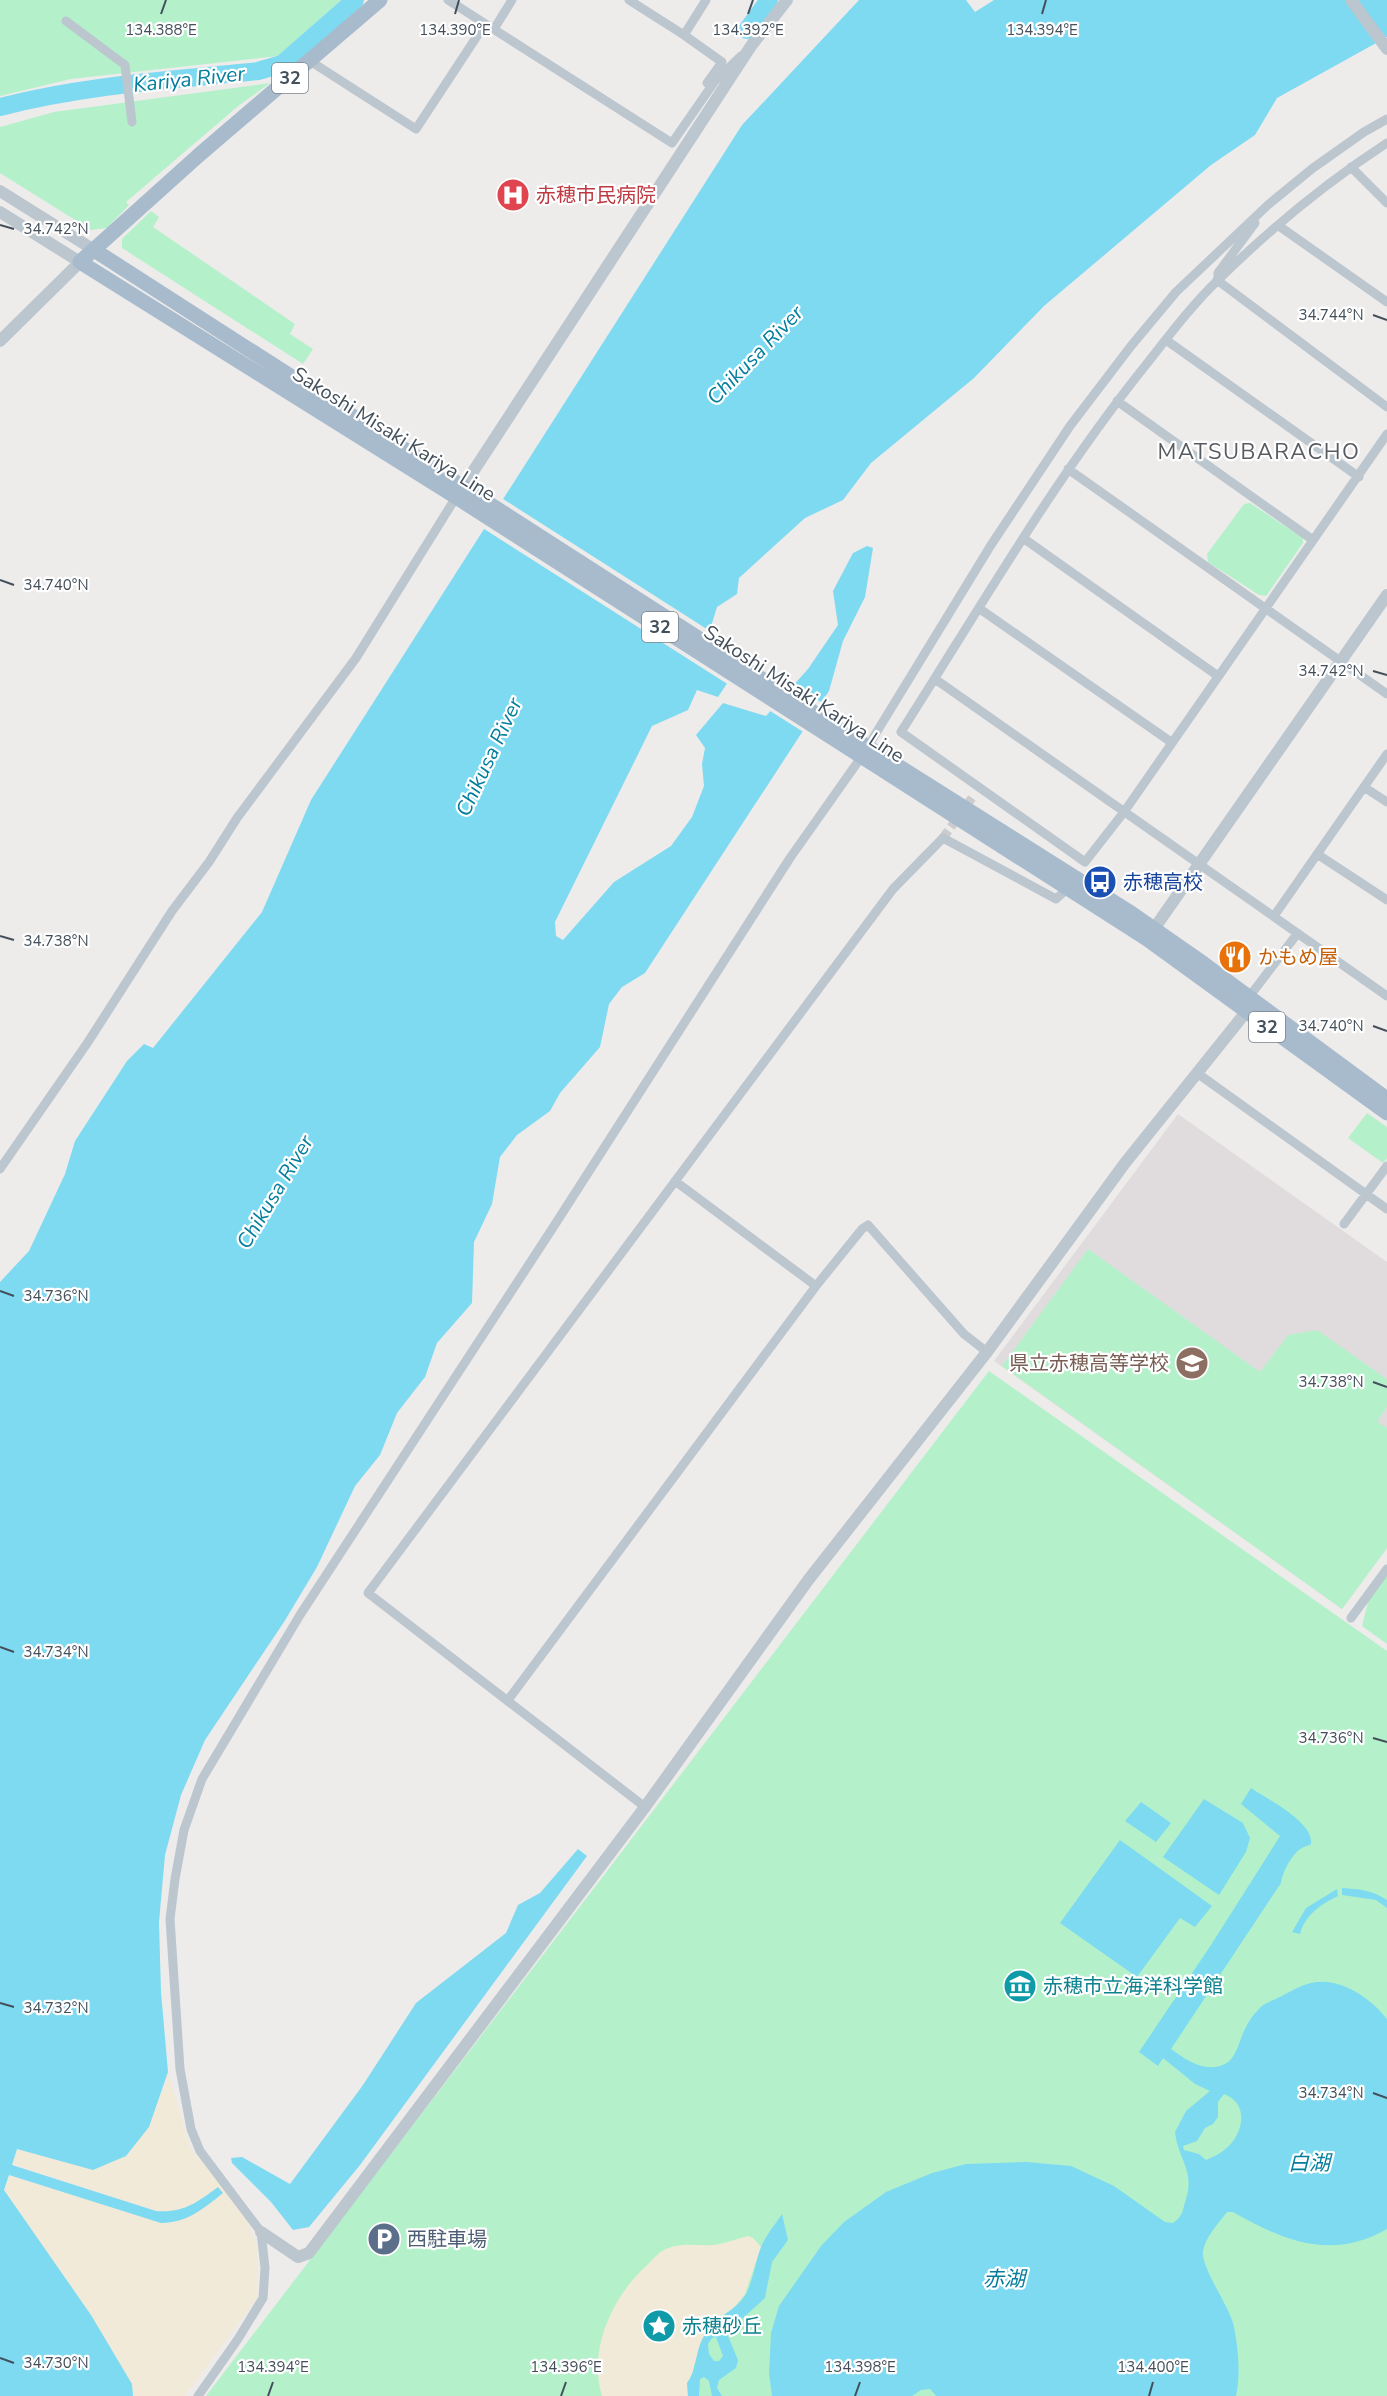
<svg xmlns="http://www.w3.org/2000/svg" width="1387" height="2396" font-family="'Nunito Sans','Noto Sans JP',sans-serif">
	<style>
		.education { fill: #e0dcdd }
		.green { fill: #b4f1cb }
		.sand { fill: #f2ead9 }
		.water { fill: #7edaf1; fill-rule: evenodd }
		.pier { fill: #eeebeb }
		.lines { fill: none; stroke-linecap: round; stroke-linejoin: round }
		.river { stroke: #7edaf1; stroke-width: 18 }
		.minor-tunnel { stroke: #ccccce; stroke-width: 9; stroke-dasharray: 9 4.5; stroke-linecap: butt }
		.minor { stroke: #bbc6cf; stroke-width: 9 }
		.tertiary { stroke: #bbc6cf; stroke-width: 12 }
		.primary { stroke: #a8bbcd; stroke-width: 15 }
		.ticks { fill: none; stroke: #434f5a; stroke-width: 2 }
		.labels { text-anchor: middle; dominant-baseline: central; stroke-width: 4.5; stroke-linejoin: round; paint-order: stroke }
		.shield { fill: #fff; stroke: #7b848c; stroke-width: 1.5 }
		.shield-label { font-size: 18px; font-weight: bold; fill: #434f5a }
		.health-label { font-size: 20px; fill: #be3a42; stroke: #fff; text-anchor: start }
		.street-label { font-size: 20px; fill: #434f5a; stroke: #fff }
		.transit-label { font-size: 20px; fill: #164399; stroke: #fff; text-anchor: start }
		.food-label { font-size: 20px; fill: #c56008; stroke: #fff; text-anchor: start }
		.education-label { font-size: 20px; fill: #785e54; stroke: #fff; text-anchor: end }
		.culture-label { font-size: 20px; fill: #0d838f; stroke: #fff; text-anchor: start }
		.service-label { font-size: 20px; fill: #4e5e75; stroke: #fff; text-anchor: start }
		.water-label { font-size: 21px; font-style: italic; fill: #047e9d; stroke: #fff }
		.quarter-label { font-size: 22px; letter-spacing: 1.5px; fill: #585c61; stroke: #fff }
		.ticks-label { font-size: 15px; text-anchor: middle; fill: #434f5a; stroke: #fff; stroke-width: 4.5; stroke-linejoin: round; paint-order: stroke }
	</style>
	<rect width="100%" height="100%" fill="#eeebeb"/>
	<path class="education" d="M 1178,1114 L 1387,1262 L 1387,1548 L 1342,1609 L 994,1361 Z"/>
	<path class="green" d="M 0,0 L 341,0 L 278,56 L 71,79 L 0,96 Z
		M 270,83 L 237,107 L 126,202 L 129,205 L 107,228 L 91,230 L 0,173 L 0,127 L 54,112 Z
		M 151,211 L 159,217 L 153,227 L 295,324 L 290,334 L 313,349 L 303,364 L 122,248 L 122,239 Z
		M 1250,503 L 1303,538 L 1303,543 L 1266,596 L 1259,595 L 1208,562 L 1207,554 L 1244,504 Z
		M 1367,1113 L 1387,1127 L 1387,1158 L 1383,1163 L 1348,1138 Z
		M 1088,1249 L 1260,1372 L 1288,1335 L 1317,1330 L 1387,1379 L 1387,1407 L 1377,1422 L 1387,1428 L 1387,1548 L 1342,1609 L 1002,1366 Z
		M 989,1371 L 1387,1651 L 1387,2396 L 206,2396 Z
		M 1387,1574 L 1387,1644 L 1362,1626 L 1369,1598 Z"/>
	<path class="sand" d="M 168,2072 L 190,2147 L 244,2213 L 258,2248 L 258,2297 L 185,2396 L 133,2396 L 132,2384 L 4,2190 L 9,2174 L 161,2223 L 172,2223 L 218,2187 C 195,2202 185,2214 156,2211 L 12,2164 L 17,2149 L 93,2170 L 163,2091 Z
		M 748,2236 L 753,2238 L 761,2247 L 745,2294 L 733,2309 L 721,2316 L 694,2365 L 693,2375 L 687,2383 L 688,2396 L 602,2396 C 588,2350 612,2298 645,2267 C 652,2261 658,2252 666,2249 C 684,2242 694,2246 712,2245 C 724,2244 736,2239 748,2236 Z"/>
	<path class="water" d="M 859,0 L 966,0 L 975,12 L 994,0 L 1387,0 L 1387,37 L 1277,98 L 1255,135 L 1211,165 L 1044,306 L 974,378 L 871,463 L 843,500 L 805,518 L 739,578 L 737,594 L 717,607 L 709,633 L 732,676 L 718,697 L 697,690 L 688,710 L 652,726 L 555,922 L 556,936 L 563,940 L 614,882 L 671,846 L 692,817 L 704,786 L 702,764 L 705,748 L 696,735 L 723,703 L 766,716 L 808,669 L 838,625 L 833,591 L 853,553 L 867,546 L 873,548 L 865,597 L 843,641 L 829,691 L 645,973 L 622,987 L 609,1004 L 600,1047 L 560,1093 L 550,1111 L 517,1135 L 500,1157 L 492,1204 L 474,1242 L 472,1303 L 437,1343 L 425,1377 L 397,1413 L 380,1455 L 355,1486 L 317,1567 L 284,1622 L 205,1740 L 181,1795 L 165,1855 L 159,1922 L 161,1992 L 168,2072 L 149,2127 L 126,2156 L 93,2170 L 17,2149 L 12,2165 L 156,2211 C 184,2213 196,2203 218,2187 L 223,2193 C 203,2209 187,2223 161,2223 L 9,2175 L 4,2190 L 91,2315 L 132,2384 L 133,2396 L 0,2396 L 0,1282 L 29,1251 L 65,1174 L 75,1141 L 127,1061 L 144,1044 L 153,1048 L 262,912 L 311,800 L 742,125 Z
		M 1251,1788 C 1267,1799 1314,1822 1311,1844 C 1308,1846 1305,1846 1302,1848 C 1293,1852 1282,1873 1281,1883 L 1171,2049 C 1185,2059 1205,2074 1225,2064 C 1237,2058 1239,2040 1245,2029 C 1248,2022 1253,2015 1258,2010 C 1263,2003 1274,2000 1282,1996 C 1291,1991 1301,1985 1311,1983 C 1339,1976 1371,1998 1387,2019 L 1387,2229 C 1331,2261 1284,2241 1233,2212 L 1227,2212 C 1218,2224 1206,2236 1203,2251 C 1200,2265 1228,2305 1233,2323 C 1238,2343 1241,2376 1236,2396 L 936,2396 L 930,2389 L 921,2390 L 912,2396 L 772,2396 L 769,2374 L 771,2333 L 779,2306 L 821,2246 L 844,2222 L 886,2192 L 932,2173 L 966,2164 L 1027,2162 L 1071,2166 L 1114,2186 L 1165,2222 L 1173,2223 C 1184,2215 1182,2211 1186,2199 C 1195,2171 1178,2159 1175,2132 L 1186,2111 L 1210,2091 L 1195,2084 L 1163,2058 L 1158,2066 L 1139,2052 L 1211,1945 L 1280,1836 L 1241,1804 ZM 1224,2094 C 1251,2104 1243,2137 1223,2151 C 1218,2155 1211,2158 1206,2160 L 1199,2154 L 1184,2150 L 1183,2146 L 1197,2141 L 1205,2128 L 1213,2124 L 1218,2117 L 1218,2102 Z
		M 1204,1799 L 1243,1823 L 1250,1838 L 1246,1852 L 1219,1895 L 1163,1857 Z
		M 1141,1802 L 1171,1823 L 1156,1842 L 1125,1821 Z
		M 1120,1840 L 1212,1906 L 1195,1927 L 1180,1918 L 1137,1977 L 1060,1923 Z
		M 578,1849 L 587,1856 L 360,2165 L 309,2227 L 293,2230 L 271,2202 L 232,2163 L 231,2158 L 242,2157 L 290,2184 L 363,2085 L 416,2003 L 506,1933 L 518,1905 L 540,1893 Z
		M 1342,1888 C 1359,1889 1372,1890 1387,1900 L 1387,1908 L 1376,1900 L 1342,1895 Z
		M 1337,1889 L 1338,1896 C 1321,1904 1305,1915 1300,1934 L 1292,1932 L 1306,1908 Z
		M 782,2214 L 788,2240 L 772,2262 L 765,2298 L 732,2328 L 728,2336 L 738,2360 L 736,2368 L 719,2380 L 717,2388 L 722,2396 L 712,2396 L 709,2381 L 704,2377 L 700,2379 L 699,2396 L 688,2396 L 687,2383 C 697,2370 695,2351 704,2336 C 713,2318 736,2311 746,2294 C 753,2280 755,2264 760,2250 C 764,2237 775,2225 782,2214 ZM 716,2337 L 723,2356 L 719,2361 L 714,2361 L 709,2354 L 708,2344 L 712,2338 Z"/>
	<path class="pier" d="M 500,497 L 713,633 L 735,675 L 729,685 L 481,527 Z
		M 791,683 L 824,704 L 805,733 L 767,709 Z"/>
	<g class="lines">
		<path class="river" d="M 747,30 L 769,0
			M 0,107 C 84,85 172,80 258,71 L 282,64 L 355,0"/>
		<path class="minor-tunnel" d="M 943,838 L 974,795"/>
		<path class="minor" d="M 448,0 L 672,143 L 715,81 L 741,56
			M 629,0 L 684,35 L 706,0
			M 66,21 L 125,65 L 132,122
			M 494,29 L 512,0
			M 684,35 L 722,62 L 707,83
			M 310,61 L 416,129 L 485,24
			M 1387,143 C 1327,182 1269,230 1218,280 C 1191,306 1168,337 1145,366 C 1053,481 980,608 901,732 L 1085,862 L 1124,812 L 1387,434
			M 1351,167 L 1387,203
			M 1279,226 L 1387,302
			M 1218,278 L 1218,273 L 1255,223
			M 1217,280 L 1387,407
			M 1166,340 L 1359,477
			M 1117,401 L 1313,540
			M 1068,469 L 1387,694
			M 1023,538 L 1218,676
			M 980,609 L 1171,742
			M 935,679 L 1387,996
			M 1364,787 L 1387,802
			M 1317,854 L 1387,900
			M 1274,916 L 1387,754
			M 1249,997 L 1297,934
			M 1197,1073 L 1387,1209
			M 0,1169 L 88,1042 L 172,911 L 209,862 L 237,818 L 356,658 L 458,494
			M 675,1181 L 816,1286
			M 1344,1224 L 1387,1166
			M 1351,1618 L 1387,1569
			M 508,1700 L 816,1286 L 862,1229 L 868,1225 L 964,1334 L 987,1352
			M 645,1807 L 368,1593 L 893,889 L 943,838 L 1056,899 L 1068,888
			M 198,2396 L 238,2339 L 263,2298 L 265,2268 L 261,2232 L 200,2151 L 191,2129 L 180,2069 L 170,1919 L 175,1879 L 184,1830 L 202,1779 L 300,1615 L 554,1226 L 790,858 L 862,756 L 991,545 L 1070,426 L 1131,346 L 1176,292 L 1269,204 L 1313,168 L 1364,132 L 1387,119"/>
		<path class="tertiary" d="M 1351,0 L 1387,49
			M 0,191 L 94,250
			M 0,212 L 80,262 L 0,341
			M 463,487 L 751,46 L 787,0
			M 1149,936 L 1387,595
			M 261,2232 L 298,2257 L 309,2253 L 645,1807 L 809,1579 L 987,1352 L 1125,1163 L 1246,1012 L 1248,1002"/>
		<path class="primary" d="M 380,0 L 199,155 L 80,262 L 456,497 L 1147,939 L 1387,1113
			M 94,250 L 860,742 L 1128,911 L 1204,964 L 1387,1099"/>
	</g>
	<path class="ticks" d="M 161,14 L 166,0M 455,14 L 459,0M 748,14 L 753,0M 1042,14 L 1046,0M 0,225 L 14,229M 1373,315 L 1387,320M 0,580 L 14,585M 1373,671 L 1387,675M 0,936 L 14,940M 1373,1026 L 1387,1031M 0,1291 L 14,1296M 1373,1382 L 1387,1387M 0,1647 L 14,1652M 1373,1738 L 1387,1742M 0,2003 L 14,2007M 1373,2093 L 1387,2098M 0,2358 L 14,2363M 268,2396 L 273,2382M 561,2396 L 566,2382M 855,2396 L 860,2382M 1149,2396 L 1153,2382"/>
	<defs>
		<g id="hospital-disc" transform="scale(1.725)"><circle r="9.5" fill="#e0444e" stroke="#fff"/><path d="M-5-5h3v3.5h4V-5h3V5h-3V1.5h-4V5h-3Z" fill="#fff"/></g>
		<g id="bus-disc" transform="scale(1.725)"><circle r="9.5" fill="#1a4fb4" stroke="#fff"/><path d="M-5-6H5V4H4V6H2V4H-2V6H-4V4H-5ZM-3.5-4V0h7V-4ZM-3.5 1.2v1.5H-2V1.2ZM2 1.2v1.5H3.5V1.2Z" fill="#fff"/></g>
		<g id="restaurant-disc" transform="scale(1.725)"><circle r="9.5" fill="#e8710a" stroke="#fff"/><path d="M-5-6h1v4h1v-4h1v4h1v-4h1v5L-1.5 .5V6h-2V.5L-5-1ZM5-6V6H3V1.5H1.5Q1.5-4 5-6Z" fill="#fff"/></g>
		<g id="school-disc" transform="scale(1.725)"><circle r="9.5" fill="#8d6e63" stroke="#fff"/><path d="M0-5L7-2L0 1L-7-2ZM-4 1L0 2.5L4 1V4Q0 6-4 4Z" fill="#fff"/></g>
		<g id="museum-disc" transform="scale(1.725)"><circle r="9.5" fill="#0f9aa8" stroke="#fff"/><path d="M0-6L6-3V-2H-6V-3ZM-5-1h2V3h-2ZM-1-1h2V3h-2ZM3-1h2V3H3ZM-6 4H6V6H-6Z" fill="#fff"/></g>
		<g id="parking-disc" transform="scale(1.725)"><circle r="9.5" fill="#5c6f8a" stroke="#fff"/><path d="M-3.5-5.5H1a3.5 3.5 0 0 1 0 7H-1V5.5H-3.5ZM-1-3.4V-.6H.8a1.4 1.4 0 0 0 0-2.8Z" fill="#fff"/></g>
		<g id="sight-disc" transform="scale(1.725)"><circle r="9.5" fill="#0f9aa8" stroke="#fff"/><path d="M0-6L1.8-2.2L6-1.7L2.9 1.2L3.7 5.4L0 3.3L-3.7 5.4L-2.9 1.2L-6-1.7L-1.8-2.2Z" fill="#fff"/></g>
	</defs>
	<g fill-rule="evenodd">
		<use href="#hospital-disc" x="513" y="195"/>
		<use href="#bus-disc" x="1100" y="882"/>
		<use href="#restaurant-disc" x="1235" y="957"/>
		<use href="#school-disc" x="1192" y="1363"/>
		<use href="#museum-disc" x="1020" y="1986"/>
		<use href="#parking-disc" x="384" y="2239"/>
		<use href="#sight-disc" x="659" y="2326"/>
	</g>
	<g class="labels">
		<g class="shield">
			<rect x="272" y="63" width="36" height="30" rx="4.5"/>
			<rect x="642" y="612" width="36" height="30" rx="4.5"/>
			<rect x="1249" y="1012" width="36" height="30" rx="4.5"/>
		</g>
		<g class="shield-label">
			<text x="290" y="78">32</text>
			<text x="660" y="627">32</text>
			<text x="1267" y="1027">32</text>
		</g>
		<g class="health-label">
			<text x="536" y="195">赤穂市民病院</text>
		</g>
		<g class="street-label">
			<text transform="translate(394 434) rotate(32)">Sakoshi Misaki Kariya Line</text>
			<text transform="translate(804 694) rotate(33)">Sakoshi Misaki Kariya Line</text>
		</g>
		<g class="transit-label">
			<text x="1123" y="882">赤穂高校</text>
		</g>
		<g class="food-label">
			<text x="1258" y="957">かもめ屋</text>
		</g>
		<g class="education-label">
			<text x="1169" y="1363">県立赤穂高等学校</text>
		</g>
		<g class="culture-label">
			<text x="1043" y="1986">赤穂市立海洋科学館</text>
			<text x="682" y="2326">赤穂砂丘</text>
		</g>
		<g class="service-label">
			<text x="407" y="2239">西駐車場</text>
		</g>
		<g class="water-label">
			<text transform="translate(189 79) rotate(-6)">Kariya River</text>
			<text transform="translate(755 355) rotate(-46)">Chikusa River</text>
			<text transform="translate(489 757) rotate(-65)">Chikusa River</text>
			<text transform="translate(275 1192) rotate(-59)">Chikusa River</text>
			<text x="1309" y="2163">白湖</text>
			<text x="1004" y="2279">赤湖</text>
		</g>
		<g class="quarter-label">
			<text x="1259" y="452">MATSUBARACHO</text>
		</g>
	</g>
	<g class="ticks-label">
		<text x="161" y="35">134.388°E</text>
		<text x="455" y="35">134.390°E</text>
		<text x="748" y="35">134.392°E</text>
		<text x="1042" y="35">134.394°E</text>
		<text x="56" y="234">34.742°N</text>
		<text x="1331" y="320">34.744°N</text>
		<text x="56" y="590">34.740°N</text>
		<text x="1331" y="676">34.742°N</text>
		<text x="56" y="946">34.738°N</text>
		<text x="1331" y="1031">34.740°N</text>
		<text x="56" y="1301">34.736°N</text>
		<text x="1331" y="1387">34.738°N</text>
		<text x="56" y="1657">34.734°N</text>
		<text x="1331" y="1743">34.736°N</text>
		<text x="56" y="2013">34.732°N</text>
		<text x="1331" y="2098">34.734°N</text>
		<text x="56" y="2368">34.730°N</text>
		<text x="273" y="2372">134.394°E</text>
		<text x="566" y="2372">134.396°E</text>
		<text x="860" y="2372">134.398°E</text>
		<text x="1153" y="2372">134.400°E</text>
	</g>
</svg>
